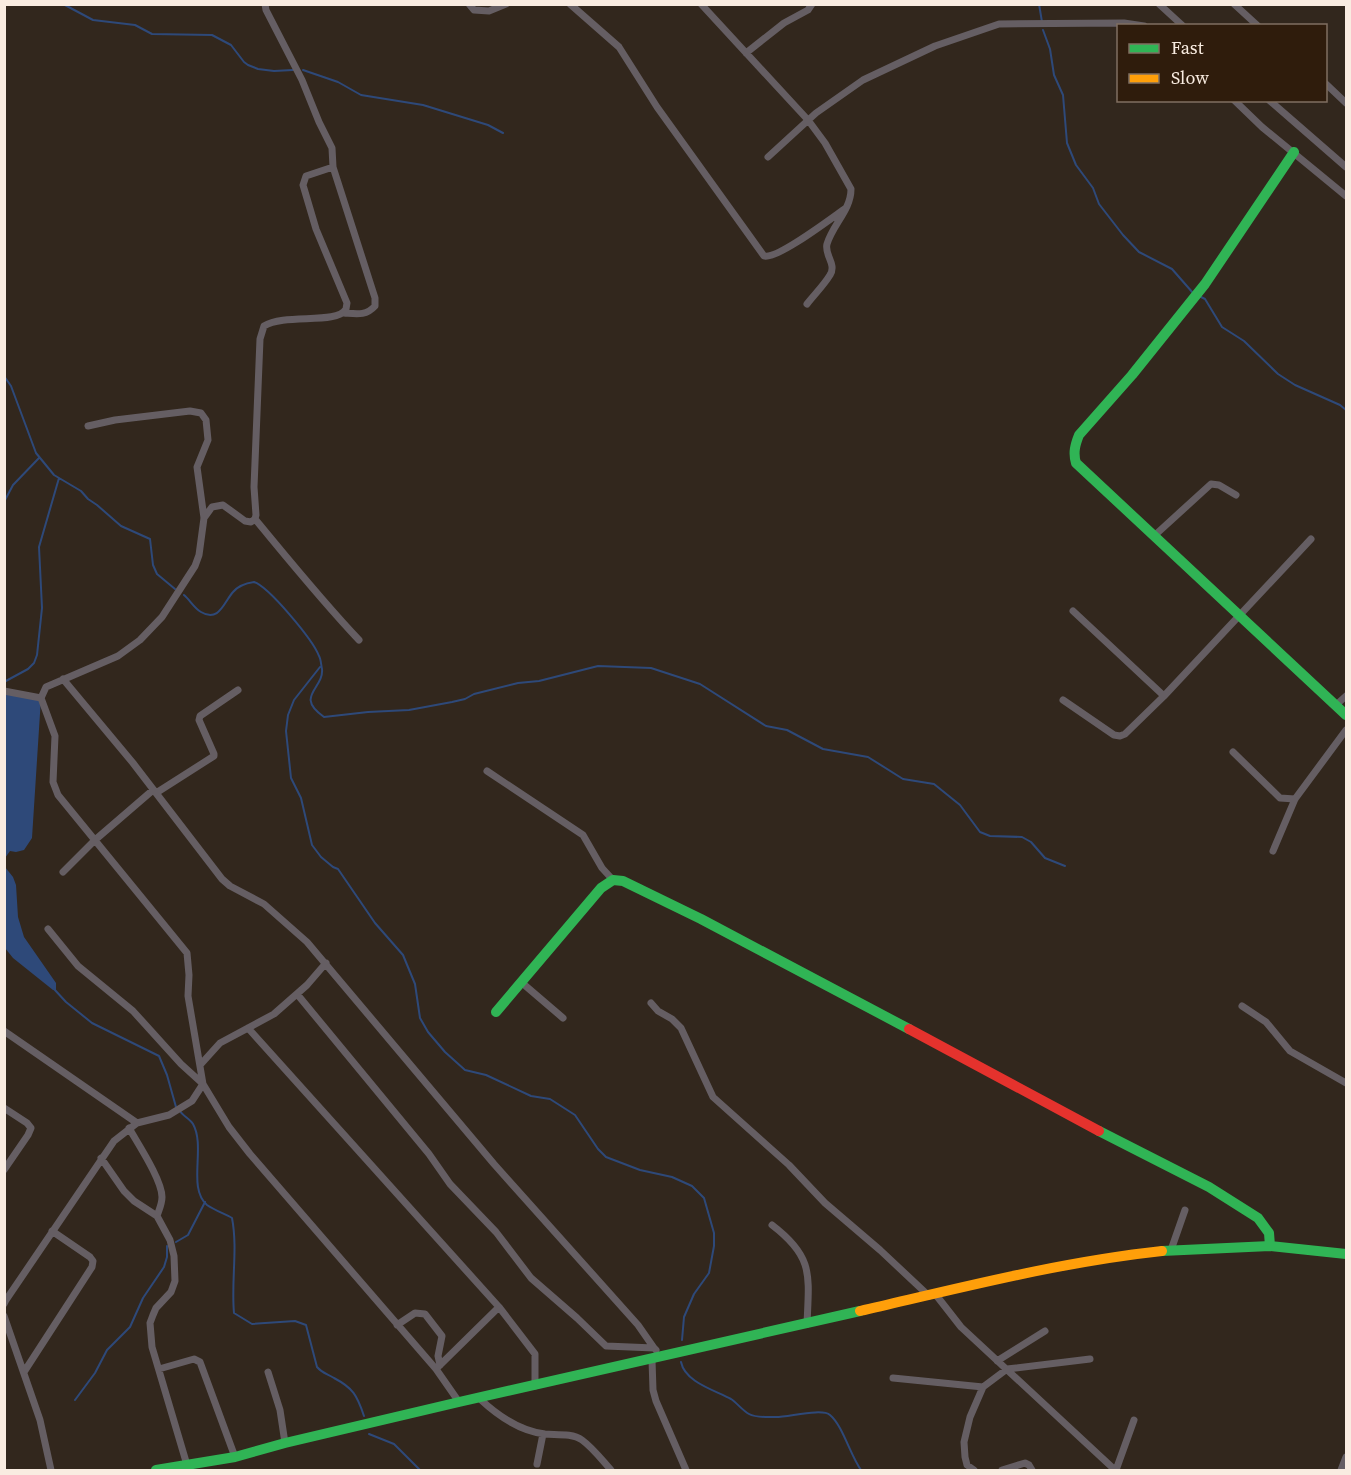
<svg xmlns="http://www.w3.org/2000/svg" width="1351" height="1475" font-family="'Source Serif 4',serif">
	<style>
		.water { fill: #2e4979 }
		.lines { fill: none; stroke-linecap: round; stroke-linejoin: round }
		.stream { stroke: #2e4979; stroke-width: 2 }
		.street { stroke: #655e63; stroke-width: 7 }
		.fast { stroke: #30b455; stroke-width: 10 }
		.slow { stroke: #ff9f0a; stroke-width: 10 }
		.jam { stroke: #e5322d; stroke-width: 10 }
	</style>
	<rect width="100%" height="100%" fill="#32271d"/>
	<path class="water" d="M 5,691 L 41,698 L 32,838 L 24,850 L 16,852 L 10,851 L 5,858 Z
		M 5,867 L 13,877 L 16,885 L 18,917 L 24,937 L 56,983 L 56,990 L 53,990 L 13,958 L 5,948 Z"/>
	<g class="lines">
		<path class="stream" d="M 63,4 L 93,20 L 135,25 L 152,34 L 212,35 L 231,45 L 244,62 L 248,65 L 258,69 L 274,71 L 293,70
			M 1039,4 L 1042,22
			M 1043,30 L 1050,49 L 1054,75 L 1063,95 L 1067,143 L 1076,165 L 1093,188 L 1099,204 L 1123,235 L 1139,252 L 1172,269 L 1193,293
			M 303,70 L 338,82 L 361,95 L 423,105 L 488,125 L 503,133
			M 1201,297 L 1205,299 L 1222,327 L 1244,341 L 1278,374 L 1295,385 L 1340,405 L 1346,410
			M 4,376 L 11,386 L 36,453 L 54,475 L 81,491 L 88,499 L 97,505 L 121,526 L 150,539 L 153,565 L 157,574 L 175,589
			M 4,502 L 13,485 L 39,458
			M 184,595 C 190,600 194,608 201,612 C 219,623 224,602 233,592 C 238,586 247,583 254,582 C 269,587 313,640 319,656 C 321,659 321,665 322,669 C 324,689 294,696 324,717 L 368,712 L 409,710 L 452,702 L 465,699 L 474,694 L 518,683 L 539,681 L 598,666 L 651,668 L 700,684 L 766,726 L 787,730 L 823,749 L 868,757 L 903,779 L 934,784 L 960,805 L 980,832 L 990,836 L 1022,837 L 1031,842 L 1045,858 L 1065,866
			M 320,667 L 294,700 L 288,715 L 286,731 L 291,778 L 301,798 L 312,845 L 321,857 L 333,867 L 338,869 L 375,923 L 403,955 L 415,984 L 420,1018 L 428,1032 L 445,1052 L 465,1070 L 486,1075 L 531,1096 L 550,1099 L 575,1115 L 598,1149 L 606,1157 L 640,1170 L 672,1177 L 692,1186 L 704,1198 L 714,1233 L 714,1246 L 709,1273 L 694,1294 L 684,1317 L 682,1340
			M 4,682 L 28,669 L 34,663 L 37,655 L 42,608 L 39,547 L 59,478
			M 54,989 L 66,1002 L 92,1023 L 159,1056 L 167,1075 L 176,1107
			M 180,1111 C 183,1116 190,1119 193,1124 C 206,1147 187,1188 207,1205 C 214,1210 225,1214 232,1218 C 238,1249 231,1281 234,1313 L 252,1324 L 295,1321 L 306,1325 L 317,1367 C 322,1373 328,1374 334,1378 C 353,1388 357,1395 364,1416
			M 176,1242 L 188,1235 L 205,1202
			M 681,1362 C 685,1382 714,1390 731,1399 C 737,1403 742,1410 749,1414 C 756,1418 767,1417 776,1417 C 789,1417 822,1408 830,1415 C 843,1426 850,1455 861,1470
			M 75,1400 L 95,1373 L 107,1350 L 130,1327 L 143,1298 L 164,1267 L 167,1257 L 167,1246
			M 369,1434 L 394,1444 L 420,1470"/>
		<path class="street" d="M 469,4 L 474,10 L 489,11 L 506,4
			M 570,4 L 619,47 L 657,107 L 764,256 C 777,260 833,217 846,208
			M 701,4 L 808,120 L 825,143 L 851,189 C 851,210 833,224 827,244 C 824,255 837,264 830,275 C 824,285 814,295 807,304
			M 1159,4 L 1183,26
			M 1234,4 L 1258,26
			M 746,53 L 784,23 L 808,10 L 812,4
			M 1326,84 L 1346,103
			M 1234,100 L 1262,127 L 1346,196
			M 1269,100 L 1346,167
			M 768,157 L 816,113 L 863,80 L 935,46 L 999,24 L 1124,23 L 1144,26
			M 333,167 L 375,298 L 375,306 C 366,316 357,314 344,313
			M 204,518 L 212,507 L 223,505 L 245,521 L 251,522 L 255,519 L 256,515 L 254,487 L 260,339 L 264,326 C 285,313 337,325 346,309 L 347,303 L 316,229 L 303,185 L 306,176 L 333,167 L 332,148 L 319,122 L 302,80 L 266,10 L 265,4
			M 255,519 C 289,560 322,601 359,640
			M 1154,536 L 1211,484 L 1219,485 L 1236,495
			M 1073,611 L 1164,696 L 1311,539
			M 63,679 L 133,763 L 222,879 L 230,886 L 264,904 L 307,942 L 494,1164 L 638,1325 L 654,1348
			M 4,691 L 41,698
			M 41,698 L 46,687 L 118,656 L 140,640 L 162,617 L 195,566 L 199,555 L 204,518 L 197,467 L 208,440 L 206,420 L 201,413 L 190,411 L 115,420 L 88,426
			M 1063,700 L 1114,735 L 1120,736 L 1125,734 L 1164,696
			M 1336,705 L 1346,696
			M 1233,752 L 1280,798 L 1295,799
			M 487,771 L 583,835 L 602,868 L 613,880
			M 156,793 L 214,756 L 214,754 L 199,720 L 200,716 L 238,690
			M 1273,851 L 1295,799 L 1346,730
			M 63,872 L 95,840 L 153,790
			M 48,929 L 78,966 L 133,1011 L 181,1064 L 203,1084 L 229,1127 L 250,1154 L 436,1369 L 459,1402
			M 521,982 L 563,1018
			M 297,994 L 429,1154 L 450,1184 L 496,1232 L 531,1278 L 577,1318 L 606,1346 L 654,1348 L 656,1350
			M 651,1003 L 658,1011 L 672,1019 L 681,1028 L 713,1097 L 789,1165 L 825,1203 L 880,1250 L 929,1296
			M 1242,1006 L 1266,1022 L 1290,1051 L 1346,1083
			M 248,1028 L 499,1307 L 535,1354 L 535,1386
			M 4,1031 L 137,1123
			M 201,1064 L 220,1043 L 274,1014 L 307,985 L 326,963
			M 4,1108 L 27,1123 L 31,1128 L 28,1135 L 4,1170
			M 129,1128 C 138,1144 162,1180 162,1197 C 162,1204 159,1210 157,1216
			M 101,1158 L 124,1191 L 134,1201 L 157,1216 L 170,1240 L 174,1256 L 175,1281 L 171,1292 L 156,1308 L 153,1315 L 150,1323 L 152,1347 L 187,1465
			M 772,1225 C 814,1257 809,1275 807,1324
			M 1171,1250 L 1185,1210
			M 936,1295 L 961,1327 L 1115,1470
			M 4,1304 L 6,1300 L 114,1141 L 137,1123 L 169,1115 L 192,1101 L 203,1084 L 188,996 L 189,975 L 187,953 L 58,795 L 53,782 L 55,736 L 41,698
			M 4,1316 L 40,1420 L 51,1470
			M 397,1325 L 415,1313 L 425,1314 L 442,1336 L 438,1356 L 440,1365
			M 652,1360 L 653,1390 L 656,1401 L 686,1470
			M 997,1361 L 1045,1331
			M 438,1367 L 499,1307
			M 159,1369 L 194,1359 L 200,1362 L 235,1457
			M 24,1372 L 92,1267 L 93,1261 L 90,1257 L 52,1231
			M 268,1372 L 280,1410 L 285,1443
			M 893,1378 L 983,1387
			M 480,1399 C 497,1415 520,1431 545,1434 C 556,1435 572,1433 582,1440 C 593,1448 602,1460 611,1470
			M 537,1464 L 543,1434
			M 974,1470 L 967,1465 L 965,1457 L 964,1442 L 970,1417 L 983,1387 L 1007,1369 L 1090,1359
			M 1002,1470 L 1025,1463 L 1029,1465 L 1032,1470
			M 1116,1470 L 1134,1420
			M 1341,1470 L 1346,1457"/>
		<path class="fast" d="M 1294,152 L 1205,284 L 1132,375 L 1079,435 C 1075,445 1073,453 1076,463 L 1346,715
			M 496,1012 L 601,888 L 613,880 L 623,881 L 701,919 L 909,1029
			M 1099,1131 L 1209,1187 L 1258,1218 L 1269,1233 L 1270,1246
			M 1162,1251 L 1270,1246 L 1346,1254
			M 156,1470 L 235,1457 L 285,1443 L 459,1402 L 860,1311"/>
		<path class="slow" d="M 860,1311 C 960,1288 1060,1262 1162,1251"/>
		<path class="jam" d="M 909,1029 L 1099,1131"/>
	</g>
	<rect width="1351" height="1475" fill="none" stroke="#f9ece1" stroke-width="12"/>
	<rect x="1117" y="24" width="210" height="78" fill="#2f1c0c" stroke="#806f61" stroke-width="1.5"/>
	<rect x="1129" y="44" width="30" height="9" fill="#30b455" stroke="#806f61" stroke-width="1.5"/>
	<text x="1171" y="54" font-size="18" fill="#f9ece1">Fast</text>
	<rect x="1129" y="74" width="30" height="9" fill="#ff9f0a" stroke="#806f61" stroke-width="1.5"/>
	<text x="1171" y="84" font-size="18" fill="#f9ece1">Slow</text>
</svg>
